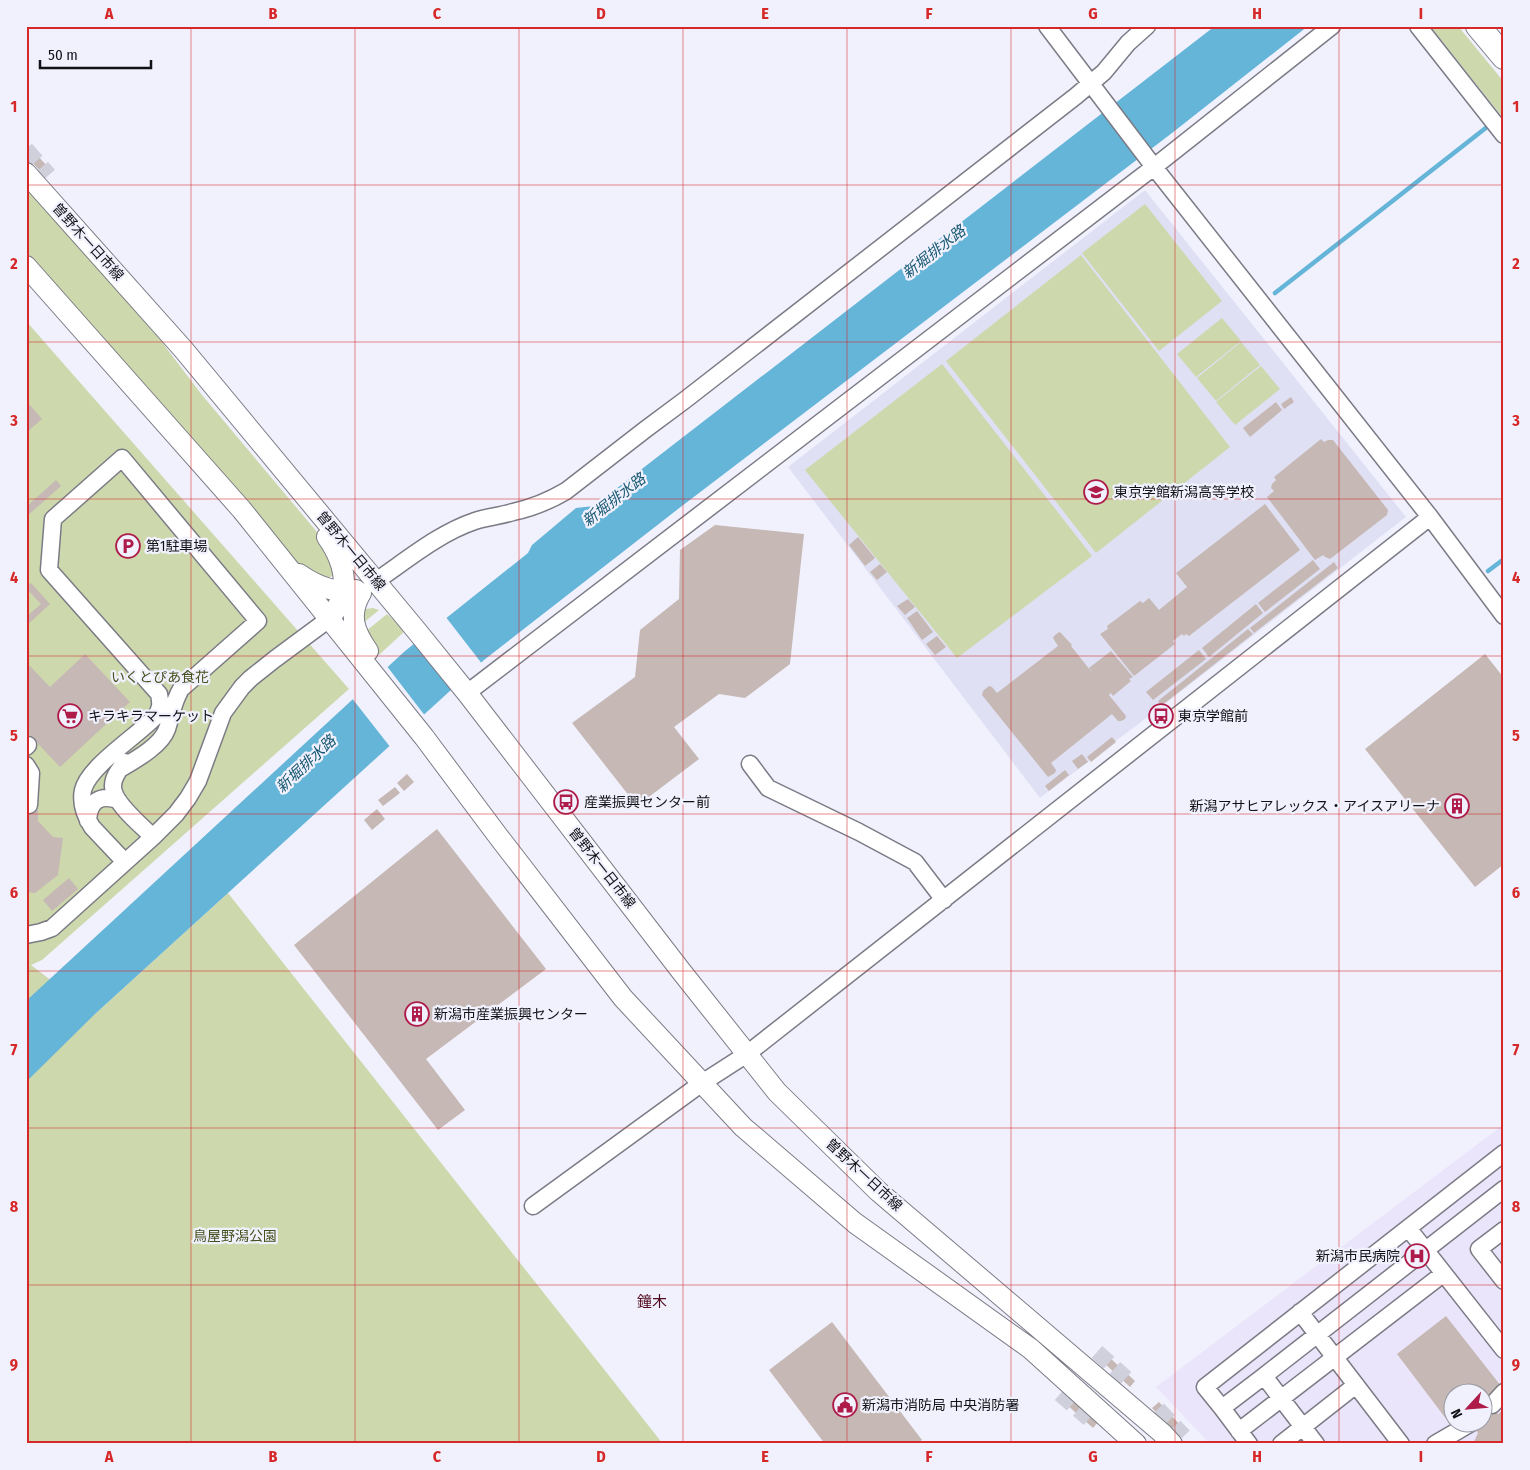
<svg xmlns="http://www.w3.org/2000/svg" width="1530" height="1470" font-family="'Fira Sans Condensed','Noto Sans JP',sans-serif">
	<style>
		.built { fill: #dfe0f3 }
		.medical { fill: #ebe5fb; fill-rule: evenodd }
		.green { fill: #cdd8ac }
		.water { fill: #64b5d8 }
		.pier { fill: #f1f1fe }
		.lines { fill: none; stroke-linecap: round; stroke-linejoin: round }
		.stream { stroke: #64b5d8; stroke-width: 4.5 }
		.building { fill: #c6b8b4 }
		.minor-tunnel { stroke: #cfd0db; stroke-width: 16; stroke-dasharray: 16 8; stroke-linecap: butt }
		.minor-casing { stroke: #7b7b86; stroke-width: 19 }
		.major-casing { stroke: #7b7b86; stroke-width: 22 }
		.highway-casing { stroke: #7b7b86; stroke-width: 26 }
		.minor { stroke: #fff; stroke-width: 16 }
		.major { stroke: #fff; stroke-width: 20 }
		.highway { stroke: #fff; stroke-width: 24 }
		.grid { fill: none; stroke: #d62828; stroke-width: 1; stroke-opacity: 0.55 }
		.labels { text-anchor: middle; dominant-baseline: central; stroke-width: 4.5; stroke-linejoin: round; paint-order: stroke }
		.street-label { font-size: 14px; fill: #111216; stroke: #f1f1fe }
		.poi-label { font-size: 14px; fill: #111216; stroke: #f1f1fe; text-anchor: start }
		.park-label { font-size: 14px; fill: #46501d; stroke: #f1f1fe }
		.water-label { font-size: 15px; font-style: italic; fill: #155770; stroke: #f1f1fe }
		.neighbourhood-label { font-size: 15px; fill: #520c1f; stroke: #f1f1fe }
		.neatline { fill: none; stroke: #d62828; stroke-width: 2 }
		.grid-label { font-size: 16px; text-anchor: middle; font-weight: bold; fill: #d62828 }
	</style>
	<rect width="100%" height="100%" fill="#f1f1fe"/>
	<path class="built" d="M 1145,190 L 1406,517 L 1161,707 L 1040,798 L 788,467 Z"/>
	<path class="medical" d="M 1504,1124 L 1504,1444 L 1210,1444 L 1156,1387 ZM 1452,1392 L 1482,1392 L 1482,1422 L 1452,1422 Z"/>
	<path class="green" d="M 1430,26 L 1458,26 L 1504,82 L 1504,119 Z
		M 26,183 L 150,324 L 167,349 L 202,395 L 317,532 L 324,544 L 337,572 L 324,582 L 303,569 L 293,561 L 26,251 Z
		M 1145,204 L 1222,301 L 1159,351 L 1082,253 Z
		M 1081,255 L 1230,447 L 1096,553 L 946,361 Z
		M 1222,318 L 1241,341 L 1196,377 L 1177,354 Z
		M 26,321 L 349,689 L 42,960 L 31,965 L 95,1014 L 228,893 L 663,1444 L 31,1444 L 26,1441 Z
		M 1241,342 L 1260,365 L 1216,401 L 1197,378 Z
		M 942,364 L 1092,556 L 957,658 L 805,470 Z
		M 1261,366 L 1280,389 L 1235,425 L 1216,402 Z
		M 373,608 L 379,610 L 362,624 L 363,612 L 366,609 Z
		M 387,614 L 405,631 L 379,655 L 365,632 Z"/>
	<path class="water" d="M 1215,26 L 1308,26 L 1172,133 L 678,509 L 484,660 L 95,1014 L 26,1082 L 26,1001 L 405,651 L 528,553 L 532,545 L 576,508 L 594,506 Z"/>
	<path class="pier" d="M 445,616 L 483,665 L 454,691 L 414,640 Z
		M 386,665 L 426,717 L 391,748 L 351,697 Z"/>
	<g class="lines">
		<path class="stream" d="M 1275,293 L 1487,127
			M 1488,571 L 1504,559"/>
	</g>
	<path class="building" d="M 26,143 L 48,167 L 42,173 L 26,156 Z
		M 1291,397 L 1294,402 L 1284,409 L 1281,404 Z
		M 1276,402 L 1282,410 L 1250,437 L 1243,428 Z
		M 28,403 L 42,419 L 26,433 L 26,405 Z
		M 1321,439 L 1324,442 L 1328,440 L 1333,440 L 1388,510 L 1387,515 L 1330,559 L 1325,557 L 1323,555 L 1315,560 L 1267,497 L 1274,491 L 1271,488 L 1272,484 L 1276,480 L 1274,477 Z
		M 56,480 L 61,486 L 26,517 L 26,507 Z
		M 1265,504 L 1300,550 L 1189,636 L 1186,634 L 1184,636 L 1182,634 L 1173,641 L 1175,644 L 1134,676 L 1100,634 L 1108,629 L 1107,626 L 1140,601 L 1143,603 L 1149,598 L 1159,610 L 1187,587 L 1176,573 Z
		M 715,525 L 804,534 L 790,664 L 745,698 L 719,694 L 674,727 L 699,759 L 637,806 L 572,723 L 635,677 L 640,630 L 679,599 L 680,550 Z
		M 858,537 L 875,558 L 865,566 L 849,545 Z
		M 1313,560 L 1320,569 L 1265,612 L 1258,603 Z
		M 1334,562 L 1338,568 L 1254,633 L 1250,628 Z
		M 880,564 L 887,572 L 877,580 L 870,572 Z
		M 31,583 L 50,604 L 26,626 L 26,617 L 41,604 L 26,588 Z
		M 908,599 L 915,607 L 905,615 L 897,606 Z
		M 1256,604 L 1263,613 L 1209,657 L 1202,648 Z
		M 917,611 L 933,632 L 922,640 L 907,618 Z
		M 1248,629 L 1253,634 L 1161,706 L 1158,701 Z
		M 1059,632 L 1061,633 L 1072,645 L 1071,646 L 1094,675 L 1089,668 L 1111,651 L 1133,677 L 1129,679 L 1131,681 L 1113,696 L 1111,693 L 1109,695 L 1126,716 L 1125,719 L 1121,721 L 1118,721 L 1112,714 L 1051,763 L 1056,770 L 1055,773 L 1048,777 L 982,695 L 983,691 L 989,686 L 992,687 L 997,693 L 1058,646 L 1053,638 L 1054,636 Z
		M 937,636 L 946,647 L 935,655 L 926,644 Z
		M 1199,650 L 1206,659 L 1153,700 L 1146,692 Z
		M 85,654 L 130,702 L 60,767 L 26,731 L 26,662 L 50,687 Z
		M 1485,654 L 1504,678 L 1504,864 L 1475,887 L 1365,749 Z
		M 1112,737 L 1116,742 L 1091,762 L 1087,757 Z
		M 1082,754 L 1088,762 L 1078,769 L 1072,761 Z
		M 1065,770 L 1069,775 L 1049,791 L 1045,786 Z
		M 407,774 L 414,782 L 404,791 L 397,783 Z
		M 395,787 L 400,793 L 383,806 L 378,800 Z
		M 26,809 L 38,810 L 38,821 L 53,837 L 63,838 L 58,875 L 35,893 L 26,892 Z
		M 377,809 L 385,819 L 372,830 L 364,820 Z
		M 437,829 L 546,969 L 426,1059 L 465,1110 L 438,1130 L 294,945 Z
		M 69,878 L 78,889 L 52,911 L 43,900 Z
		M 1446,1316 L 1501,1386 L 1486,1397 L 1498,1414 L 1504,1409 L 1504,1444 L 1473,1444 L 1478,1433 L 1471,1422 L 1482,1422 L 1482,1392 L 1452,1392 L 1452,1423 L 1450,1424 L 1397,1354 Z
		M 832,1322 L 922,1440 L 917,1444 L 825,1444 L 769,1370 Z
		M 1109,1357 L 1135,1381 L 1130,1387 L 1103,1362 Z
		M 1071,1398 L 1098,1422 L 1093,1428 L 1066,1404 Z
		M 1159,1402 L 1183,1428 L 1177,1435 L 1152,1408 Z"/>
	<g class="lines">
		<path class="minor-tunnel" d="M 26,149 L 49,175
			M 1097,1352 L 1126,1378
			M 1060,1394 L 1089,1419
			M 1158,1409 L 1184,1436"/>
		<g class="minor-casing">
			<path id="minor" d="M 1047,26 L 1154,167 L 1430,517 L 1504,616
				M 1418,26 L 1504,135
				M 376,581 C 407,560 439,533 475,521 C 487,517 500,516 513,512 C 532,508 549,501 566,491 L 646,429 L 685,400 L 1076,96 L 1104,72 L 1128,43 L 1147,26
				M 467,693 L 1154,167 L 1332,26
				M 26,747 L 28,745
				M 125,762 C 120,769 113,776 113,786 C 112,802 142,826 153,837
				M 750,764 L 768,788 L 859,832 L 915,862 L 944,900
				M 26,765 L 31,773 L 29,805
				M 120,769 C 135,760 161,746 167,729 C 172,714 173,702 181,689 L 258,621 L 122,458 L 53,519 L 49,570 L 159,694 C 161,704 161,709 155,717 C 137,736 89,766 83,790 C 80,804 85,816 92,827 L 125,862
				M 88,821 C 89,801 100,794 118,800
				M 26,935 L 41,932 L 52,928 L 153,837 L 176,814 L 188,798 L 198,781 L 223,713 L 242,687 L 251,678 L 275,659 L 329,619
				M 533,1206 L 702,1083 L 747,1054 L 1430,517
				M 1408,1228 L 1504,1350
				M 1504,1230 L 1479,1249 L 1504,1281
				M 1300,1312 L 1401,1444
				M 1492,1405 L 1504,1392
				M 1222,1408 L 1205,1387 L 1504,1153
				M 1239,1431 L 1443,1274
				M 1249,1444 L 1222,1408 L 1264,1376
				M 1281,1444 L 1356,1385
				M 1316,1444 L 1264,1376 L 1504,1189
				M 1435,1444 L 1471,1423"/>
		</g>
		<g class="major-casing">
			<path id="major" d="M 26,173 L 183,349 L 416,630 L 467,693 L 681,971 L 777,1092 L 879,1192 L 1162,1433 L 1172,1444
				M 26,266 L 242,510 L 424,737 L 498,836 L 623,998 L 743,1127 L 855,1223 L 1031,1349 L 1136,1444
				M 327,537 C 346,564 352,593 329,619
				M 299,574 C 316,586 335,594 356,590
				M 361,593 C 348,615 354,631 368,651"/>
		</g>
		<g class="highway-casing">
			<path id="highway" d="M 1478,26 L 1504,57"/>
		</g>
		<use href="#minor" class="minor"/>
		<use href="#major" class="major"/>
		<use href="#highway" class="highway"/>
	</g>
	<path class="grid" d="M 191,26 L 191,1444M 355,26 L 355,1444M 519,26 L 519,1444M 683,26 L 683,1444M 847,26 L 847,1444M 1011,26 L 1011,1444M 1175,26 L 1175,1444M 1339,26 L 1339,1444M 26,185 L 1504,185M 26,342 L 1504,342M 26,499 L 1504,499M 26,656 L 1504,656M 26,814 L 1504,814M 26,971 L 1504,971M 26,1128 L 1504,1128M 26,1285 L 1504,1285"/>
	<defs>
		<g id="school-ring" transform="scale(1.25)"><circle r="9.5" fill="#f1f1fe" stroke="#ae1b48" stroke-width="1.5"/><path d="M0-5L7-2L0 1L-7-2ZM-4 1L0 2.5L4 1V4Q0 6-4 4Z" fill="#ae1b48"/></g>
		<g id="parking-ring" transform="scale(1.25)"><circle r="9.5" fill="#f1f1fe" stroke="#ae1b48" stroke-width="1.5"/><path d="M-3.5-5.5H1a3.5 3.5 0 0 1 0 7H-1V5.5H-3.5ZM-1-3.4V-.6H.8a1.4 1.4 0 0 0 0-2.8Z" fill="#ae1b48"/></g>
		<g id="supermarket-ring" transform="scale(1.25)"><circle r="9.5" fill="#f1f1fe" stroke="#ae1b48" stroke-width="1.5"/><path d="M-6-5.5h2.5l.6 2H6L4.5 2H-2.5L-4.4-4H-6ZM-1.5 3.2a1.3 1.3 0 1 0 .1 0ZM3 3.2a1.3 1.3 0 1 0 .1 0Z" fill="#ae1b48"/></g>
		<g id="bus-ring" transform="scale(1.25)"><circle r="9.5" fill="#f1f1fe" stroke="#ae1b48" stroke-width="1.5"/><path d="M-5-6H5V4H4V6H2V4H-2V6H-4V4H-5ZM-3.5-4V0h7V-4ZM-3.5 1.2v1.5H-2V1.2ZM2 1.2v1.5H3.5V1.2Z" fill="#ae1b48"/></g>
		<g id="building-ring" transform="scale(1.25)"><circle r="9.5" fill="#f1f1fe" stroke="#ae1b48" stroke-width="1.5"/><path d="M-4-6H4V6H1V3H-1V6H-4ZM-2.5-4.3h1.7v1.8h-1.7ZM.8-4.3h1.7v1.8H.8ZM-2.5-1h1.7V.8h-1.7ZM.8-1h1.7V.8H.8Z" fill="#ae1b48"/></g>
		<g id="hospital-ring" transform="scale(1.25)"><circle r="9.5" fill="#f1f1fe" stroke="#ae1b48" stroke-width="1.5"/><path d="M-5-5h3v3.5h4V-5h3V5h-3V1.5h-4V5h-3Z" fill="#ae1b48"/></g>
		<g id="civic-ring" transform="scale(1.25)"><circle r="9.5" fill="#f1f1fe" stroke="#ae1b48" stroke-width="1.5"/><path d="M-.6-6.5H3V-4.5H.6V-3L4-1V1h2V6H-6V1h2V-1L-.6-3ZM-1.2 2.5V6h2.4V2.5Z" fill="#ae1b48"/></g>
	</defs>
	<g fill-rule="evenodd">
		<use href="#school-ring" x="1096" y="492"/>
		<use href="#parking-ring" x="128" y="546"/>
		<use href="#supermarket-ring" x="70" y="716"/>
		<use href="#bus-ring" x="1161" y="716"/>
		<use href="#bus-ring" x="566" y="802"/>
		<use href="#building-ring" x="1457" y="806"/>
		<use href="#building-ring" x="417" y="1014"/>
		<use href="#hospital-ring" x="1417" y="1256"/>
		<use href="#civic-ring" x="845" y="1405"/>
	</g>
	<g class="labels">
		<g class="street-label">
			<text transform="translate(88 242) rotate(48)">曽野木一日市線</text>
			<text transform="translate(351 551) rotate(50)">曽野木一日市線</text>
			<text transform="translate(602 868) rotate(52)">曽野木一日市線</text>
			<text transform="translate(864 1175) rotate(43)">曽野木一日市線</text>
		</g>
		<g class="poi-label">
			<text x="1114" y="492">東京学館新潟高等学校</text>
			<text x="146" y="546">第1駐車場</text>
			<text x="88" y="716">キラキラマーケット</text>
			<text x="1178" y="716">東京学館前</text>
			<text x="584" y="802">産業振興センター前</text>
			<text x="1440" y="806" text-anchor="end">新潟アサヒアレックス・アイスアリーナ</text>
			<text x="434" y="1014">新潟市産業振興センター</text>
			<text x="1400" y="1256" text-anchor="end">新潟市民病院</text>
			<text x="862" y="1405">新潟市消防局 中央消防署</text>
		</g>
		<g class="park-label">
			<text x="160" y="677">いくとぴあ食花</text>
			<text x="235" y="1236">鳥屋野潟公園</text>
		</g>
		<g class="water-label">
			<text transform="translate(934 252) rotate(-38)">新堀排水路</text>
			<text transform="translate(614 500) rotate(-38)">新堀排水路</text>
			<text transform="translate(306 764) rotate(-43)">新堀排水路</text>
		</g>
		<g class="neighbourhood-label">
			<text x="652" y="1302">鐘木</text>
		</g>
	</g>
	<rect width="1530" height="1470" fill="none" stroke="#f1f1fe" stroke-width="55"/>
	<g transform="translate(1468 1408) rotate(244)"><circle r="24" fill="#f1f1fe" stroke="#9798a1"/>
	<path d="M0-4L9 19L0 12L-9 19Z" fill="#ae1b48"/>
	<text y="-8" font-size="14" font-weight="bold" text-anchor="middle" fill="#111216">N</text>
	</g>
	<path d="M40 60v8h111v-8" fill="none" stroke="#111216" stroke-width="2.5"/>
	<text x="48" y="60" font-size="15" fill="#111216" stroke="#f1f1fe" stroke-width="4" paint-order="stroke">50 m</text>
	<rect x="28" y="28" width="1474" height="1414" class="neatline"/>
	<g class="grid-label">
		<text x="109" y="19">A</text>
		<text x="273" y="19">B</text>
		<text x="437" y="19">C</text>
		<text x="601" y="19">D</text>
		<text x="765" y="19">E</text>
		<text x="929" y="19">F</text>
		<text x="1093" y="19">G</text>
		<text x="1257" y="19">H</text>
		<text x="1421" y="19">I</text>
		<text x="14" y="112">1</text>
		<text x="1516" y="112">1</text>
		<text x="14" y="269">2</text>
		<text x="1516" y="269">2</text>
		<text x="14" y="426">3</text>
		<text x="1516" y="426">3</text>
		<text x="14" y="583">4</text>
		<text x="1516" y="583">4</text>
		<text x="14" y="741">5</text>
		<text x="1516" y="741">5</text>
		<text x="14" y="898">6</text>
		<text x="1516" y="898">6</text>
		<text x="14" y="1055">7</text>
		<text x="1516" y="1055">7</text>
		<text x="14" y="1212">8</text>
		<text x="1516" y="1212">8</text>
		<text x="14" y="1370">9</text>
		<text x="1516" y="1370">9</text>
		<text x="109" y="1462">A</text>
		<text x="273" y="1462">B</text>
		<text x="437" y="1462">C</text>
		<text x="601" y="1462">D</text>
		<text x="765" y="1462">E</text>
		<text x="929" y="1462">F</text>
		<text x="1093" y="1462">G</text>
		<text x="1257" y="1462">H</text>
		<text x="1421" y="1462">I</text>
	</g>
</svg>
